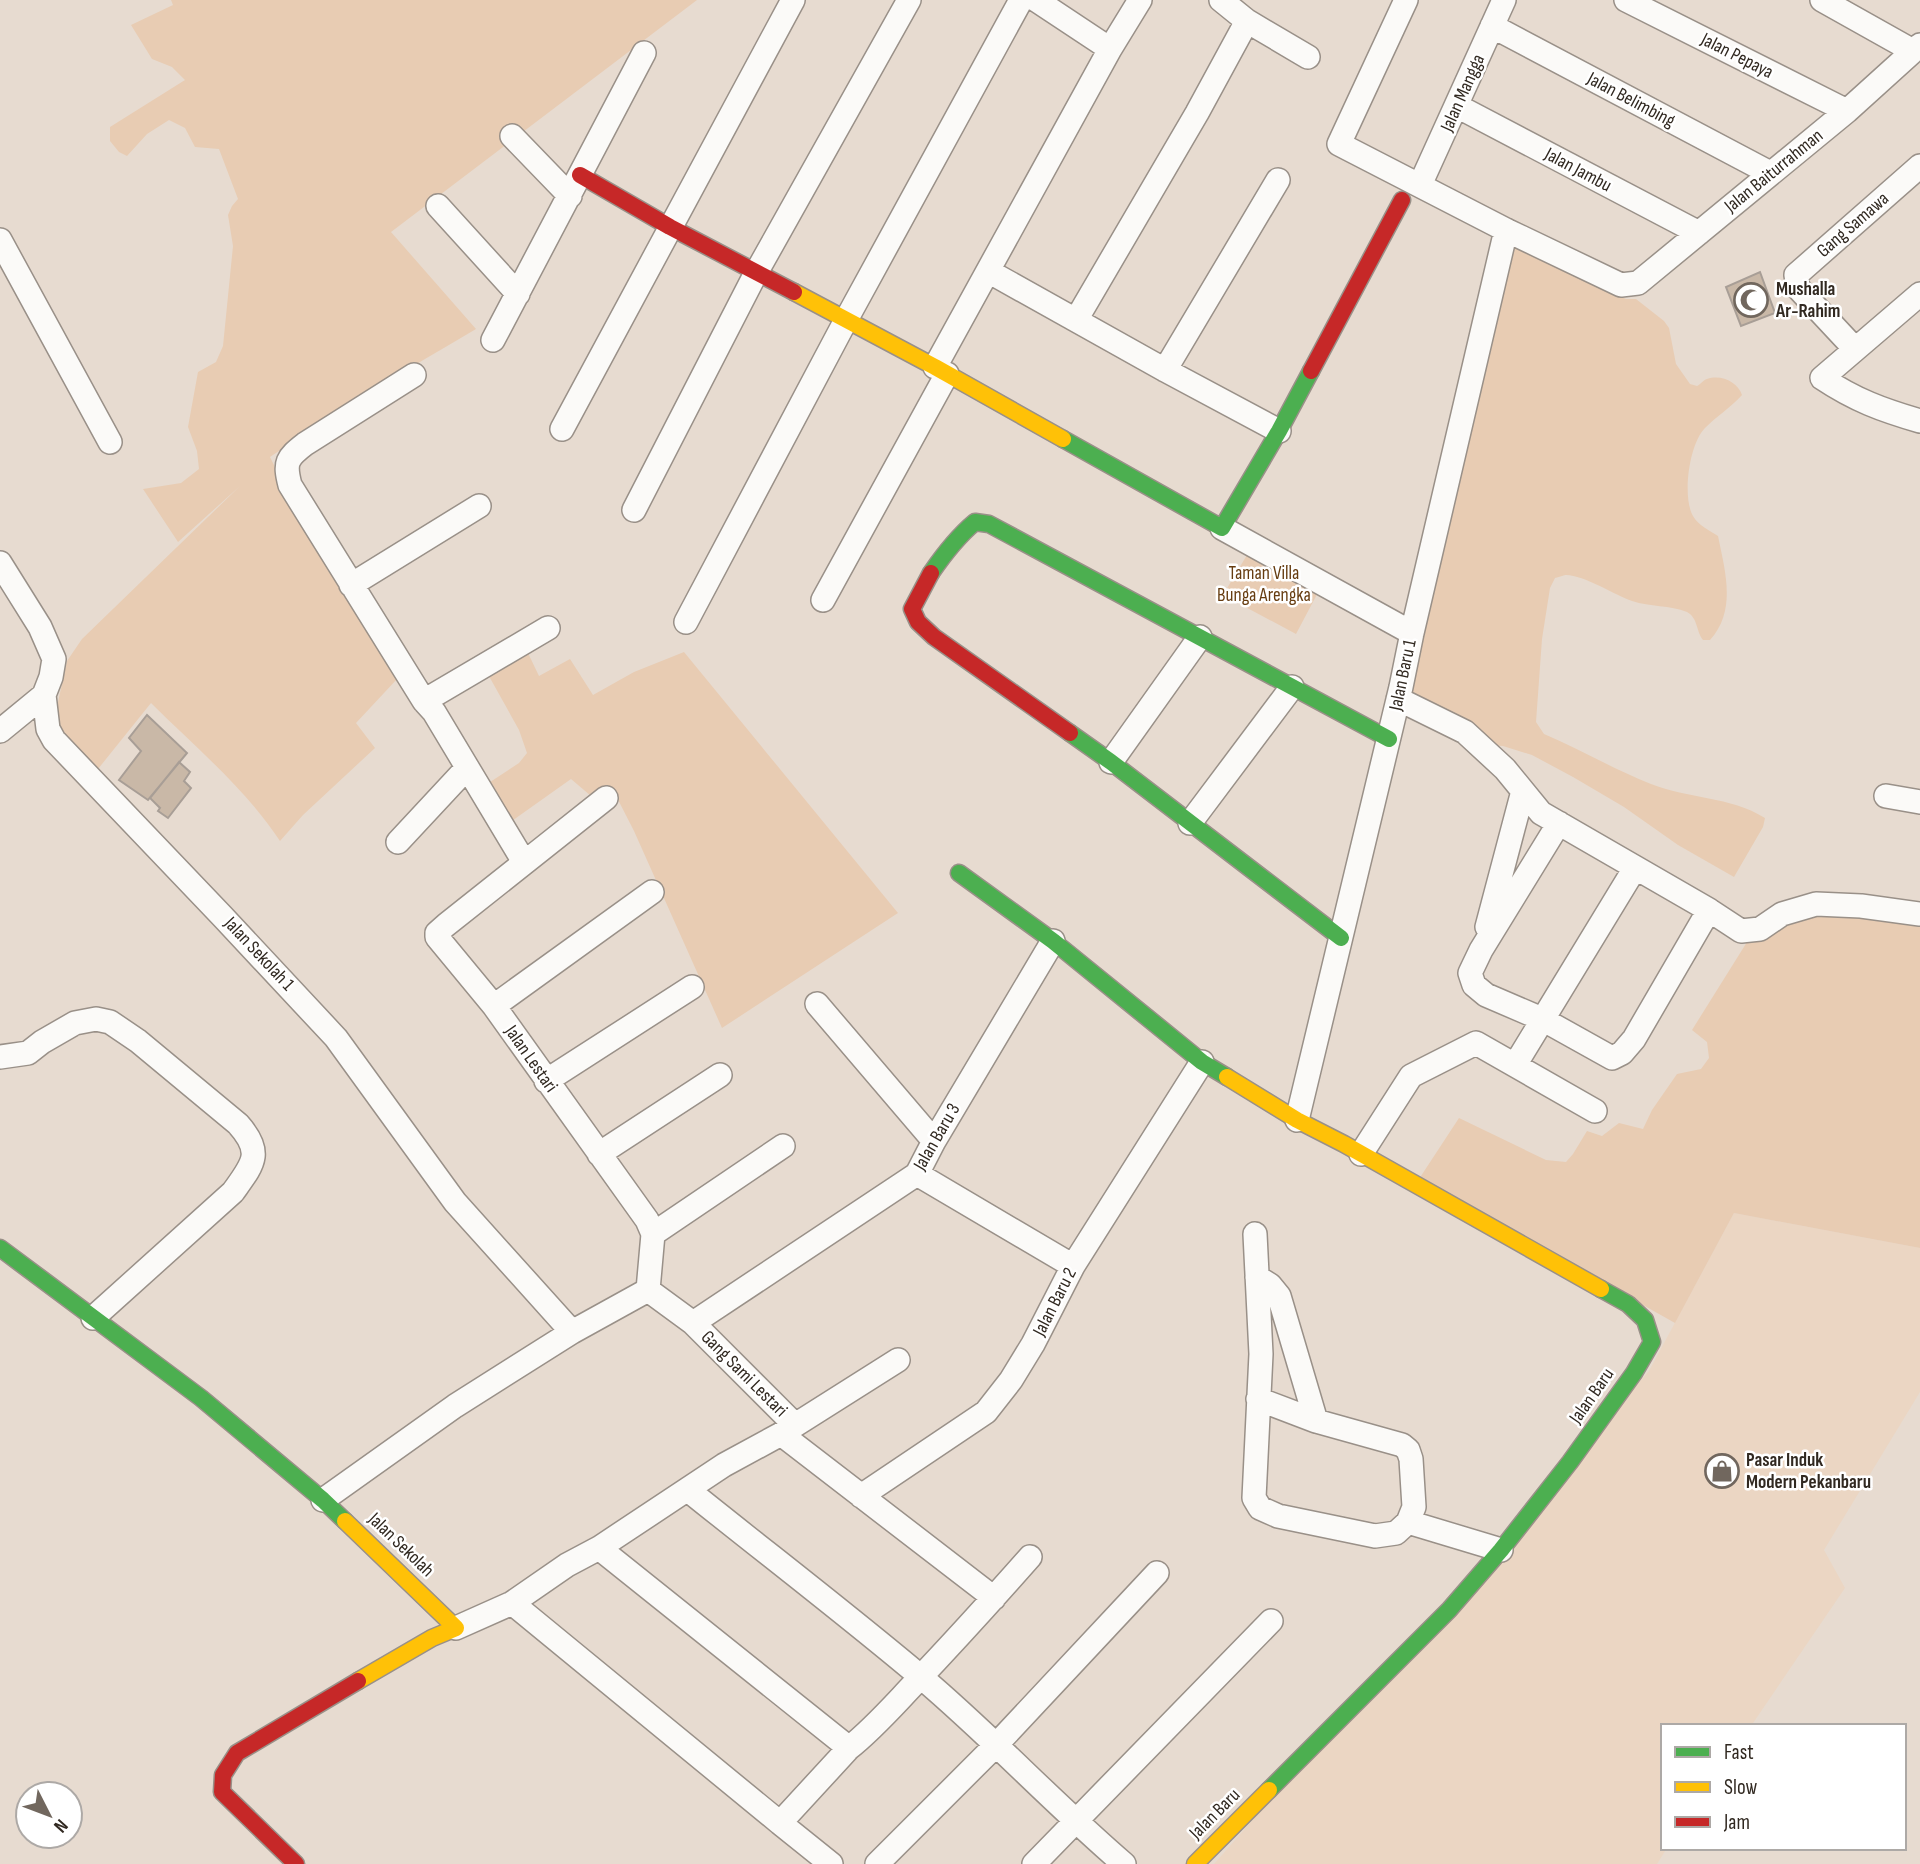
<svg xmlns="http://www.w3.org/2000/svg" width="1920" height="1864" font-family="'Sofia Sans Condensed',sans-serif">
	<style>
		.built { fill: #ebd6c3 }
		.green { fill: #e8ccb3 }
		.building { fill: #c9b8a7; stroke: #a89e96; stroke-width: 2 }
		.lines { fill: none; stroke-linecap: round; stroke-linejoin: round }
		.street-casing { stroke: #999088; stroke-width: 26 }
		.fast-casing { stroke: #999088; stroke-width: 19 }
		.slow-casing { stroke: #999088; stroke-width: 19 }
		.jam-casing { stroke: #999088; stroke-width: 19 }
		.street { stroke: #fbfaf8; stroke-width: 23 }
		.fast { stroke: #4caf50; stroke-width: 16 }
		.slow { stroke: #ffc107; stroke-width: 16 }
		.jam { stroke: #c62828; stroke-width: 16 }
		.labels { text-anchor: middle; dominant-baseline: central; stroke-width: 5; stroke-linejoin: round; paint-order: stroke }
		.street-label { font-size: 19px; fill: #312921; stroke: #fff }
		.poi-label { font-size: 19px; font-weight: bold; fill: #312921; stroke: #fff; text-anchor: start }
		.park-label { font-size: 19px; fill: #663c10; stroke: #fff }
	</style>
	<rect width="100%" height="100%" fill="#e7dbd0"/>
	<path class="built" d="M 1734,1213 L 1920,1248 L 1920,1392 L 1824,1550 L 1845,1588 L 1751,1726 L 1663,1726 L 1663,1848 L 1667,1848 L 1657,1864 L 1214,1864 L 1649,1371 Z"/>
	<path class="green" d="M 171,0 L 697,0 L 391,232 L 476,329 C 406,370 337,411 270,457 L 308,534 L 398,678 L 356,723 L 375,748 L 303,815 L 280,841 C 246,789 195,747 151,703 L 98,769 L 67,744 L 58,734 L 55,716 L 67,661 L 82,639 L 240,486 L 178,542 L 143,489 L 181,483 L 199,469 L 197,451 L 188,427 L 198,372 L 216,362 L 223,346 L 233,246 L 228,215 L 232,206 L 238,199 L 219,149 L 195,147 L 185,128 L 169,120 L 147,134 L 127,156 L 119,152 L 110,141 L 110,127 L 185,80 L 172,67 L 152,59 L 131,25 L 173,5 Z
		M 1510,242 L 1626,299 L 1636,299 L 1664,321 L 1669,328 L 1676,364 L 1690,384 L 1697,386 C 1701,384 1703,380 1707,379 C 1721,374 1738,382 1742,395 C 1730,408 1717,416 1705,428 C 1689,444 1682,497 1693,516 C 1698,525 1710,531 1718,536 C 1725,571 1737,610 1710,640 L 1703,640 C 1696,631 1698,618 1687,612 C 1670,605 1650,607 1632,601 C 1615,595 1582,574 1565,575 C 1565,575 1556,578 1555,578 L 1550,588 L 1542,639 L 1536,722 L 1544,734 C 1580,749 1615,770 1651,784 C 1688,799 1730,796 1765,818 L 1763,827 L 1734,877 L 1678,845 L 1624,807 L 1573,777 L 1532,755 L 1503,746 L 1488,745 L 1406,696 Z
		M 1253,545 L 1323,583 L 1296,634 L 1223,595 Z
		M 527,651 L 539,676 L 570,659 L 593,695 L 634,672 L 684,652 L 898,913 L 722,1028 L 634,831 L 611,786 L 591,796 L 571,779 L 509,823 L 484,786 L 519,763 L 527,753 L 519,730 L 485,669 Z
		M 1813,910 L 1920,922 L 1920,1248 L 1734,1213 L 1675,1323 L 1419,1179 L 1459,1118 L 1546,1160 L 1566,1162 L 1573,1154 L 1587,1131 L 1602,1136 L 1619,1123 L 1643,1129 L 1652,1110 L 1677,1074 L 1701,1069 L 1709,1058 L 1707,1042 L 1692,1030 L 1747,942 L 1785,919 Z"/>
	<path class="building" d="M 1760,272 L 1775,313 L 1741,326 L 1726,287 Z
		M 147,715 L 187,753 L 148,800 L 119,780 L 141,751 L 129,738 Z
		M 179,762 L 190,772 L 184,781 L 191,788 L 168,818 L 158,811 L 160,808 L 150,798 Z"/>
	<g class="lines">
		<g class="street-casing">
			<path id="street" d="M 1036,0 L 1110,49
				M 1221,0 L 1247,21 L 1308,57
				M 1406,0 L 1339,144 L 1506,230 L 1621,285 L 1638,283 L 1847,111 L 1920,45
				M 1626,0 L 1847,111
				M 1822,0 L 1913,51
				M 1492,26 L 1770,173
				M 1457,106 L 1699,233
				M 512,136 L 570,196
				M 1420,185 L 1504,0
				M 438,206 L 518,294
				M 0,240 L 110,442
				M 988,271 L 1165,370 L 1279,431
				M 1920,294 L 1822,378 C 1855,400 1882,410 1920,421
				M 1076,320 L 1197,113 L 1247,21
				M 493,340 L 644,53
				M 1855,349 L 1798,288 L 1796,275 L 1920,166
				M 935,367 L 1110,49 L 1140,0
				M 1165,370 L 1278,180
				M 414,375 L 305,444 C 287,458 284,462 290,485 L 424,701 L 434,712 L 524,862
				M 562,429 L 793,0
				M 634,510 L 756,273 L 909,0
				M 1222,528 L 1412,633
				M 0,563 L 40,627 L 54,659 L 51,677 L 44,695 L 48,729 L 54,740 L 223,917 L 336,1038 L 455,1202 L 572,1332
				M 351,585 L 479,506
				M 823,600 L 947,374
				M 686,622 L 846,320 L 1021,0
				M 1398,699 L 1465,732 L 1505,769 L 1541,813 L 1709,910 L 1741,931 L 1760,929 L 1782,914 L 1816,904 L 1861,906 L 1920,914
				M 424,701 L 548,628
				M 0,731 L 44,695
				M 1111,762 L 1200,637
				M 1886,796 L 1920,802
				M 606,798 L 446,925 L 437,933 L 437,937 L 494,1006 L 647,1220 L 653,1234 L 648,1290
				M 1190,823 L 1292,687
				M 1559,823 L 1481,950 L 1470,973 L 1474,985 L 1486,995 L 1542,1019 L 1612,1058 L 1622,1053 L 1634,1039 L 1709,910
				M 398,842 L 466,769
				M 1487,927 L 1523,791
				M 817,1004 L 934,1141
				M 494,1006 L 652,892
				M 0,1057 L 28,1053 L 42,1042 L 75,1023 L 96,1019 L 110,1022 L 138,1041 L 238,1124 C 264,1153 253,1164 233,1192 L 93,1318
				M 1515,1065 L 1635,868
				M 546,1081 L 692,987
				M 1297,1120 L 1401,687 L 1412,633 L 1506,230
				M 599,1154 L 720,1075
				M 1361,1154 L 1411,1076 L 1476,1043 L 1595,1111
				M 917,1174 L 1073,1266
				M 653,1234 L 783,1146
				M 1255,1234 L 1261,1354 L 1254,1498 L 1260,1508 L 1278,1516 L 1375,1536 L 1396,1533 L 1408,1522
				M 1257,1277 L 1270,1285 L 1279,1296 L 1316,1421 L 1402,1445 L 1408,1450 L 1411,1459 L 1414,1507 L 1408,1522 L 1501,1550
				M 693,1323 L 917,1174 L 934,1141 L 1053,941
				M 1258,1399 L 1316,1421
				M 781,1434 L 994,1598
				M 688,1490 C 765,1552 845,1613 921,1677 C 991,1736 1054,1804 1124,1864
				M 861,1496 L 986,1412 L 1011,1380 L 1033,1344 L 1073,1266 L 1202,1062
				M 323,1500 L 455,1406 L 572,1332 L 648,1290 L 693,1323 L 794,1424
				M 599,1548 L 849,1748
				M 512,1603 L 780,1823 L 849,1748 C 873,1729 893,1706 914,1684 C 953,1643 992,1600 1030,1557
				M 456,1628 L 512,1603 L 567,1565 L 599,1548 L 724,1465 L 781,1434 L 898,1360
				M 780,1823 L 831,1864
				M 877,1864 L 997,1744 L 1157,1573
				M 1034,1864 L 1271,1621"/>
		</g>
		<g class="fast-casing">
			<path id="fast" d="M 1063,439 L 1222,528 L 1279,431 L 1311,371
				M 931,573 C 944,554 957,537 975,522 L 989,524 L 1389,739
				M 1070,733 L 1111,762 L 1341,938
				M 959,873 L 1053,941 L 1202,1062 L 1227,1077
				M 0,1248 L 201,1398 L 323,1500 L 345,1521
				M 1269,1790 L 1449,1610 L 1501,1550 L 1570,1462 L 1634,1373 L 1652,1342 L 1645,1320 L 1628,1304 L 1601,1289"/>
		</g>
		<g class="slow-casing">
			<path id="slow" d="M 794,292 L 935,367 L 1063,439
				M 1227,1077 L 1297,1120 L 1344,1144 L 1601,1289
				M 345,1521 L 456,1628 L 432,1638 L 358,1681
				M 1195,1864 L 1269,1790"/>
		</g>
		<g class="jam-casing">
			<path id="jam" d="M 580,175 L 670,227 L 794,292
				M 1311,371 L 1402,200
				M 931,573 L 912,609 L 918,622 L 934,637 L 1070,733
				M 296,1864 L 222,1792 L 223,1775 L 237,1753 L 358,1681"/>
		</g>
		<use href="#street" class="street"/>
		<use href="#fast" class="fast"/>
		<use href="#slow" class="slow"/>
		<use href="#jam" class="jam"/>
	</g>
	<defs>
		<g id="mosque-ring" transform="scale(1.75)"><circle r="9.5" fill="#fff" stroke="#71675e" stroke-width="1.5"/><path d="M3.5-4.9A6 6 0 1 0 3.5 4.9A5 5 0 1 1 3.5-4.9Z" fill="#71675e"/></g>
		<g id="shop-ring" transform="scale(1.75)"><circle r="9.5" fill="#fff" stroke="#71675e" stroke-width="1.5"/><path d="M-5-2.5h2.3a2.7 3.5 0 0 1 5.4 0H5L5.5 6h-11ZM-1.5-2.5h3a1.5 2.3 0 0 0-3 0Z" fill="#71675e"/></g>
	</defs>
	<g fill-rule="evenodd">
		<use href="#mosque-ring" x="1751" y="300"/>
		<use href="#shop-ring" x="1722" y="1471"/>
	</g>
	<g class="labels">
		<g class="street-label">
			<text transform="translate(1737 56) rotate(27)">Jalan Pepaya</text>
			<text transform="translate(1463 93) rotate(-66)">Jalan Mangga</text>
			<text transform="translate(1631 100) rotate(28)">Jalan Belimbing</text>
			<text transform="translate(1578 170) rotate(28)">Jalan Jambu</text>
			<text transform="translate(1774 171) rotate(-39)">Jalan Baiturrahman</text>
			<text transform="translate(1853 225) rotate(-41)">Gang Samawa</text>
			<text transform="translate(1403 675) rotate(-78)">Jalan Baru 1</text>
			<text transform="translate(259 954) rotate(47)">Jalan Sekolah 1</text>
			<text transform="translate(531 1059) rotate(55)">Jalan Lestari</text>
			<text transform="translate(937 1137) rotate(-60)">Jalan Baru 3</text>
			<text transform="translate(1055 1302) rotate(-63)">Jalan Baru 2</text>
			<text transform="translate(744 1374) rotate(45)">Gang Sami Lestari</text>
			<text transform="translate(1592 1396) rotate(-55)">Jalan Baru</text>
			<text transform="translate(401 1545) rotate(44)">Jalan Sekolah</text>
			<text transform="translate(1215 1814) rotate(-45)">Jalan Baru</text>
		</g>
		<g class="poi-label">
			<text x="1776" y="289">Mushalla<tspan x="1776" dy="22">Ar-Rahim</tspan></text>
			<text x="1746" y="1460">Pasar Induk<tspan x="1746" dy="22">Modern Pekanbaru</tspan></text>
		</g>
		<g class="park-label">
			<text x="1264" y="573">Taman Villa<tspan x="1264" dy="22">Bunga Arengka</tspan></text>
		</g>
	</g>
	<rect x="1661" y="1724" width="245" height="126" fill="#ffffff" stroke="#ada9a6" stroke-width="2"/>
	<rect x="1675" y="1747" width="35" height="10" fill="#4caf50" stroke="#ada9a6" stroke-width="2"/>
	<text x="1724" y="1759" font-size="21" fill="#312921">Fast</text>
	<rect x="1675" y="1782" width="35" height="10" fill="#ffc107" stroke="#ada9a6" stroke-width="2"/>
	<text x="1724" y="1794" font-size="21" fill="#312921">Slow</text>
	<rect x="1675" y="1817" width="35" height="10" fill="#c62828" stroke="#ada9a6" stroke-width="2"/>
	<text x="1724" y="1829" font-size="21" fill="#312921">Jam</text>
	<g transform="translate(49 1815) rotate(132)"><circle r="33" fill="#ffffff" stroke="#ada9a6" stroke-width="2"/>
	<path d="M0-5L12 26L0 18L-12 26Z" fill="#71675e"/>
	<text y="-10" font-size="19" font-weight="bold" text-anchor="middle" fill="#312921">N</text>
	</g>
</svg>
